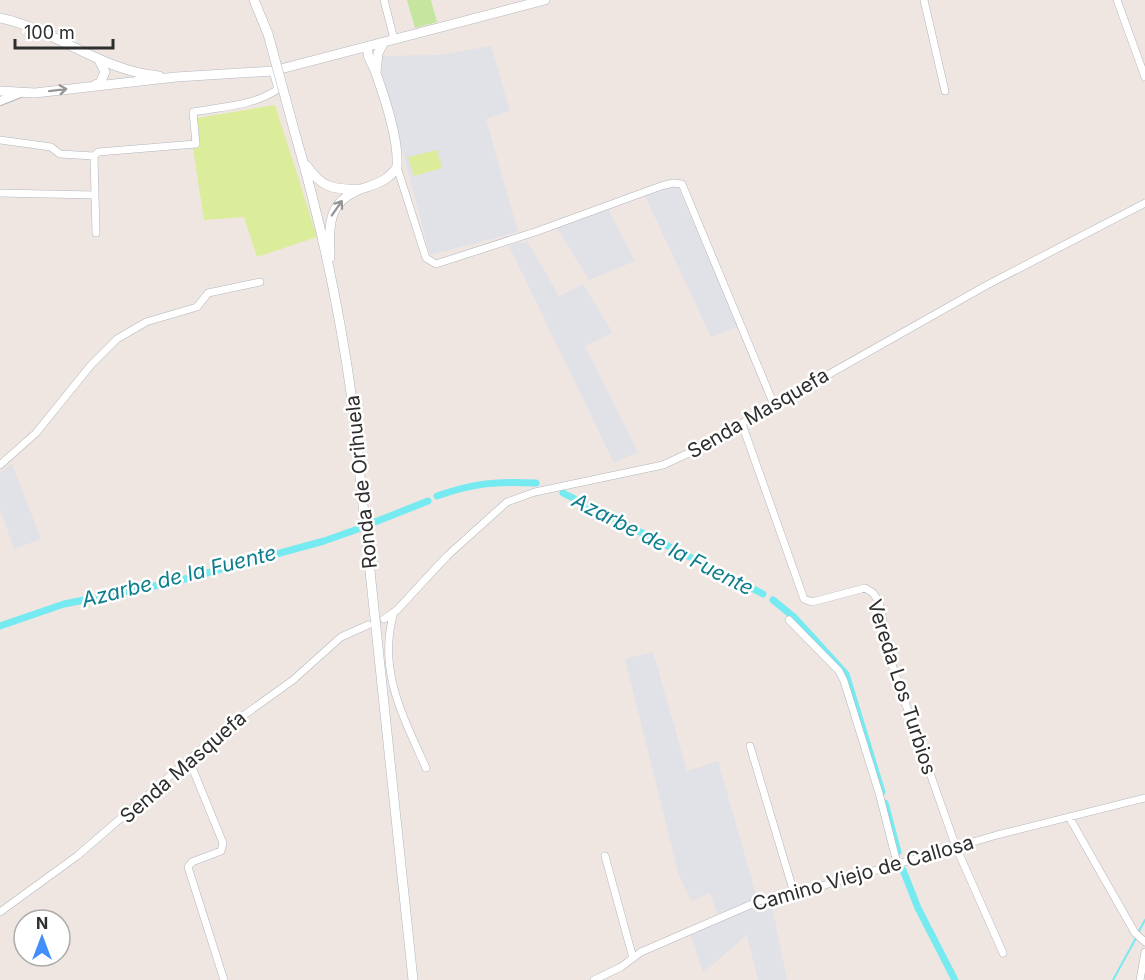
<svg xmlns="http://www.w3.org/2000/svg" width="1145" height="980" font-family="Inter,sans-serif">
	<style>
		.industrial { fill: #e1e1e8 }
		.green { fill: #c6e59e }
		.pitch { fill: #dbec9a }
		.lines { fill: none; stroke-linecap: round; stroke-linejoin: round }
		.stream { stroke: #75eaf0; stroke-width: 2 }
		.canal { stroke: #75eaf0; stroke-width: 7 }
		.minor-casing { stroke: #b1b6be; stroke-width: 8 }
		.tertiary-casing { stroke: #b1b6be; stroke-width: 10 }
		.secondary-casing { stroke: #b1b6be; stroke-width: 10 }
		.minor { stroke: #fff; stroke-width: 7 }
		.tertiary { stroke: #fff; stroke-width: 8 }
		.secondary { stroke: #fff; stroke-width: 9 }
		.secondary-bridge-casing { stroke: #b1b6be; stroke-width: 10; stroke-linecap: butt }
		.secondary-bridge { stroke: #fff; stroke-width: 9 }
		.oneway { stroke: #969696 }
		.labels { text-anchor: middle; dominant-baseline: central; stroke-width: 5; stroke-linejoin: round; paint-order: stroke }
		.street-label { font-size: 20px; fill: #2e2e2e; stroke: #fff }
		.water-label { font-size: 21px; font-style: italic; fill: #0e7e8d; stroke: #fff }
	</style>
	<rect width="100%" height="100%" fill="#efe6e1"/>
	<path class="industrial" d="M 491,46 L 510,111 L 486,119 L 518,232 L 430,255 L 378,56 L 440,55 Z
		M 677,185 L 738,327 L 711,337 L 645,196 Z
		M 608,209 L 635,261 L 589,280 L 557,228 Z
		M 527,241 L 559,296 L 583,284 L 613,333 L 585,346 L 638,452 L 621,460 L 614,463 L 509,246 Z
		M 12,464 L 41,539 L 14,549 L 0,509 L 0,473 Z
		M 653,652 L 687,771 L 718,761 L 757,898 L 717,914 L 710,893 L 691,901 L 679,876 L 625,659 Z
		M 771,901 L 787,980 L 758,980 L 747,935 L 703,973 L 690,933 Z"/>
	<path class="green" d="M 407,0 L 431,0 L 437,22 L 415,28 Z"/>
	<path class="pitch" d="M 275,105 L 317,237 L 257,257 L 244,217 L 204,220 L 193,148 L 200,148 L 197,118 Z
		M 437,150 L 442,168 L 414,176 L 408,157 Z"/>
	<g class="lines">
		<path class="stream" d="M 1138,933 L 1145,920
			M 1113,980 L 1136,938"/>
		<path class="canal" d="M 563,493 L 763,594
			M 437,496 C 474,483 497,481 536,483
			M 375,522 L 428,501
			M 773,600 L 795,618 L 846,674 L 882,792
			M 0,626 L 64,604 L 174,582 L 324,541 L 358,529
			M 885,803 L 898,852
			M 903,870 L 918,908 L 955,980"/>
		<g class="minor-casing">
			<path id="minor" d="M 384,0 L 394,39
				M 924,0 L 945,91
				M 1117,0 L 1145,77
				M 0,140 L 51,147 L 60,154 L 94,156 L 98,152 L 196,144 L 193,112 C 220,107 254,106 278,89 L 273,71
				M 94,156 L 96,233
				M 397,167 L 426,258 L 436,264 L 538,231 L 661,186 L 673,183 L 682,184 L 774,405
				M 0,193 L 95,195
				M 742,424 L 804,599 L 812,602 L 865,588 L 873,593 L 879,602 L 893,668 L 956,847 L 1003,953
				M 0,465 L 36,433 L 91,365 L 117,339 L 146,322 L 197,307 L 208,293 L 260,282
				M 394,612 C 377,670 403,716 426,768
				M 384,619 L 397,610 L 447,556 L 507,502 L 535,492 L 663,465 L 691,452 L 987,285 L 1145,203
				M 789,620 L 839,671 L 844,681 L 879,793 L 897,863
				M 750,746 L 794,893
				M 189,760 L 223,843 L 221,851 L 192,862 L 188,867 L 224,980
				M 1069,817 L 1135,933 L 1145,942
				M 605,856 L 633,958
				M 0,912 L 77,856 L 222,731 L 293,680 L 341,637 L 368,625
				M 594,980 L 621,967 L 641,952 L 759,901 L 825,885 L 997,835 L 1145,798
				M 1140,980 L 1145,952"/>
		</g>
		<g class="tertiary-casing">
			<path id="tertiary" d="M 0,101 L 20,93"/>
		</g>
		<g class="secondary-casing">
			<path id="secondary" d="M 254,0 L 268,34
				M 0,18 C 56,30 101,71 159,76
				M 376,72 L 378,53 L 384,42
				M 95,85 L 100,83 L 105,72 L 99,60
				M 0,91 L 35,93 L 176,77 L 273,71 L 545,0
				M 296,137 C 321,223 340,312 352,400 L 413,980
				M 307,166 C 321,187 333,190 358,189
				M 330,258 C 329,223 327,199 367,187 C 380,183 390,178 397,167 C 399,140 385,99 376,73 C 373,64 366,57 368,46"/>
		</g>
		<use href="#minor" class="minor"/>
		<use href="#tertiary" class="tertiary"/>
		<use href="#secondary" class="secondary"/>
		<g class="secondary-bridge-casing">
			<path id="secondary-bridge" d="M 268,34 L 296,137"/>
		</g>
		<use href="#secondary-bridge" class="secondary-bridge"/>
	</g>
	<defs><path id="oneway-shaft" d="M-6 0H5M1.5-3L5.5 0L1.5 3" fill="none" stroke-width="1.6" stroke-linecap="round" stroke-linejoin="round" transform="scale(1.5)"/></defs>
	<g class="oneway">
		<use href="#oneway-shaft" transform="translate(58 90) rotate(-7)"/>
		<use href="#oneway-shaft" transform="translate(337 208) rotate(-55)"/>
	</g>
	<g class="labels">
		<g class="street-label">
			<text transform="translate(758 413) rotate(-30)">Senda Masquefa</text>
			<text transform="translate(361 482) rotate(-96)">Ronda de Orihuela</text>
			<text transform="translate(902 687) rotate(72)">Vereda Los Turbios</text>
			<text transform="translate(183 767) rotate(-41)">Senda Masquefa</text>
			<text transform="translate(863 873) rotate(-16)">Camino Viejo de Callosa</text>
		</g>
		<g class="water-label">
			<text transform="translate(663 544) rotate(27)">Azarbe de la Fuente</text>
			<text transform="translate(179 576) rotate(-14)">Azarbe de la Fuente</text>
		</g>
	</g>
	<g transform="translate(42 938)"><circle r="28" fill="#ffffff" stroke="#ababab" stroke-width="1.5"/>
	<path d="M0-4.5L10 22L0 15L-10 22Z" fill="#428efb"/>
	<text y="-9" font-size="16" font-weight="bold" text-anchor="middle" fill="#2e2e2e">N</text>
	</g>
	<path d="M15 39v9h98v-9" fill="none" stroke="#2e2e2e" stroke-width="3"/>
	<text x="24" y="39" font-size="18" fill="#2e2e2e" stroke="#ffffff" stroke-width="4.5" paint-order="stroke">100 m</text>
</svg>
